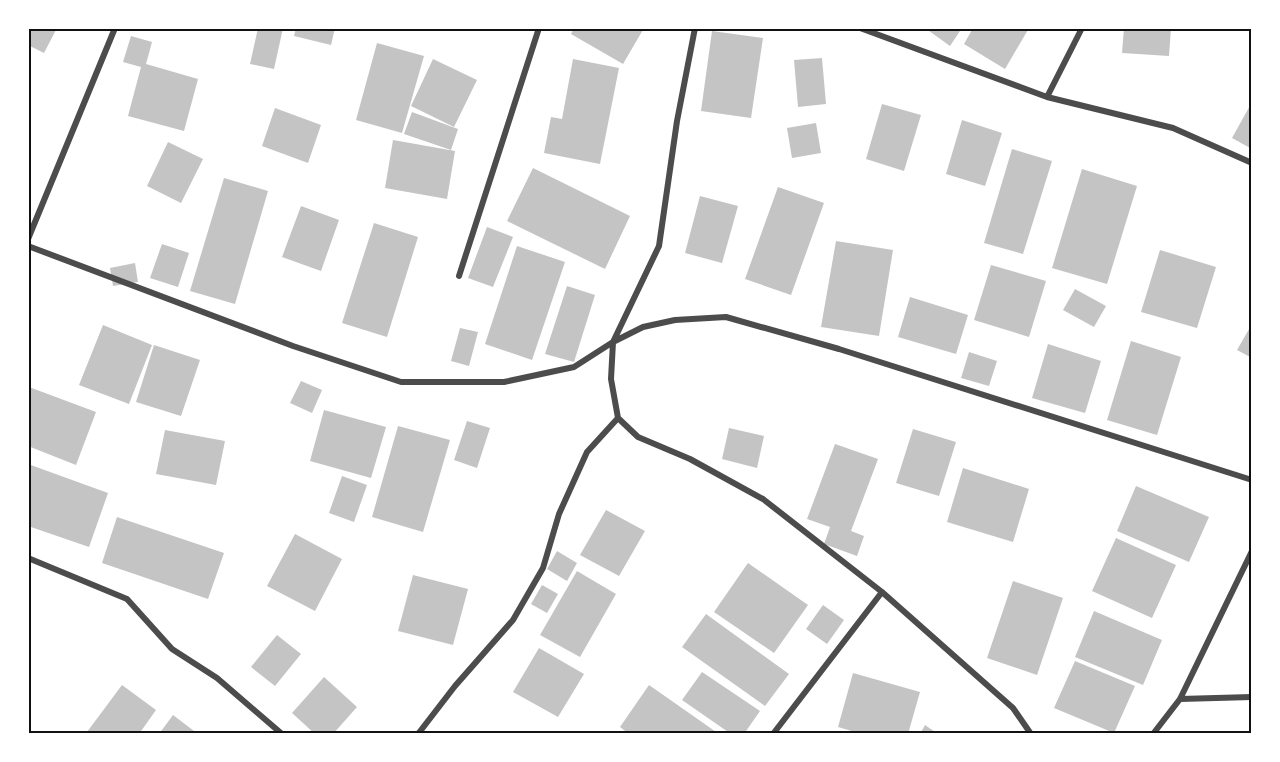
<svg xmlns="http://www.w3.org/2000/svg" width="1280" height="762" font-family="'IBM Plex Sans',sans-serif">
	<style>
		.building { fill: #c4c4c4 }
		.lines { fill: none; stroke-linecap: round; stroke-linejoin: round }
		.minor { stroke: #4c4c4c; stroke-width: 6 }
		.neatline { fill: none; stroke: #111; stroke-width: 2 }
	</style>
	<rect width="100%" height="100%" fill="#fff"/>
	<path class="building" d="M 28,28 L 57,28 L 44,53 L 28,45 Z
		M 258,28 L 283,28 L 274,69 L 250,64 Z
		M 296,28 L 335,28 L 331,45 L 294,36 Z
		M 574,28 L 644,28 L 623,64 L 571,34 Z
		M 925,28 L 962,28 L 950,46 Z
		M 973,28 L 1029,28 L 1005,69 L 964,44 Z
		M 1124,28 L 1171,28 L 1169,56 L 1122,53 Z
		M 712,31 L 763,38 L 751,118 L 701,111 Z
		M 131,36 L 152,42 L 146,64 L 198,79 L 184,131 L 128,116 L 141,67 L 123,62 Z
		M 377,43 L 424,56 L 402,133 L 356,120 Z
		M 822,58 L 826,104 L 798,107 L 794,60 Z
		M 433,59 L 477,80 L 454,127 L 411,106 Z
		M 573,59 L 619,68 L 600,164 L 544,153 L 551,117 L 562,119 Z
		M 1252,102 L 1252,149 L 1232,138 Z
		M 882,104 L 921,115 L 904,171 L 866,159 Z
		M 275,108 L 321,125 L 308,163 L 262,146 Z
		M 412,112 L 458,129 L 451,150 L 404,134 Z
		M 962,120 L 1002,133 L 985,186 L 946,174 Z
		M 816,123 L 821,153 L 792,158 L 787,128 Z
		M 393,140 L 455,151 L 447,199 L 385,188 Z
		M 168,142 L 203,159 L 181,203 L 147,186 Z
		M 1012,149 L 1052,161 L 1023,254 L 984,243 Z
		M 533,168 L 630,216 L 605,269 L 507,221 Z
		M 1082,169 L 1137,186 L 1107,284 L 1052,268 Z
		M 224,178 L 268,191 L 235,304 L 190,291 Z
		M 778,187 L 824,203 L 791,295 L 745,279 Z
		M 700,196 L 738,206 L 722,263 L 685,253 Z
		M 301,206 L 339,220 L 321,271 L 282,257 Z
		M 374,223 L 418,237 L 387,337 L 342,323 Z
		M 487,227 L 513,237 L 493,287 L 468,278 Z
		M 836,241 L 893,250 L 879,336 L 821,327 Z
		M 162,244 L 189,253 L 178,287 L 150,278 Z
		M 517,246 L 565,262 L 532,360 L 485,344 Z
		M 1160,250 L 1216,267 L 1197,328 L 1141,312 Z
		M 135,263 L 138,282 L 113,286 L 110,268 Z
		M 991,265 L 1046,281 L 1029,337 L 974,320 Z
		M 567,286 L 595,295 L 574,362 L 545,354 Z
		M 1075,289 L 1106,306 L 1094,327 L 1063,310 Z
		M 910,297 L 968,315 L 956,354 L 898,337 Z
		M 1252,324 L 1252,358 L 1237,350 Z
		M 103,325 L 152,345 L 129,404 L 79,385 Z
		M 460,328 L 478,332 L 469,366 L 451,361 Z
		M 1131,341 L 1181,357 L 1157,435 L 1107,420 Z
		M 1048,344 L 1101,361 L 1085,413 L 1032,398 Z
		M 154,345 L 200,360 L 181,416 L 136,402 Z
		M 969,352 L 997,361 L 989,386 L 961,378 Z
		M 301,381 L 322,390 L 312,413 L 290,403 Z
		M 29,387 L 96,412 L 76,465 L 28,446 Z
		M 324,410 L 386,427 L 371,478 L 310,461 Z
		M 467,421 L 490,428 L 477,468 L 454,460 Z
		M 398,426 L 450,440 L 423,532 L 372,517 Z
		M 729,428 L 764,436 L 757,468 L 722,459 Z
		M 913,429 L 956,442 L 939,496 L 896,483 Z
		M 165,430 L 225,441 L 216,485 L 156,474 Z
		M 835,444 L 878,459 L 851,531 L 864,536 L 857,556 L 824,544 L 830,527 L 807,519 Z
		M 28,464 L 108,493 L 89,547 L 28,526 Z
		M 963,468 L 1029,489 L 1013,542 L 947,522 Z
		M 342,476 L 367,485 L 354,522 L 329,513 Z
		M 1136,486 L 1209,517 L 1189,562 L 1117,531 Z
		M 606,510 L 645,531 L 619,576 L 580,555 Z
		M 117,517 L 224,553 L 208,599 L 102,563 Z
		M 295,534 L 342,559 L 315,611 L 267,586 Z
		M 1116,538 L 1176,565 L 1152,618 L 1092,591 Z
		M 557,551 L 577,563 L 567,581 L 547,569 Z
		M 748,563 L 808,605 L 774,653 L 714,612 Z
		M 577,571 L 616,594 L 580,657 L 540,635 Z
		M 413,575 L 468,589 L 453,645 L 398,631 Z
		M 1013,581 L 1063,598 L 1037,675 L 987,658 Z
		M 542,585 L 558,594 L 547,613 L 531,604 Z
		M 823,605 L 844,620 L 827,644 L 806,629 Z
		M 1094,611 L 1162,640 L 1143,685 L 1075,657 Z
		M 706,614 L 789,674 L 765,706 L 682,647 Z
		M 277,635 L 301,654 L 275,686 L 251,667 Z
		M 539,648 L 584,674 L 558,717 L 513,692 Z
		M 1075,661 L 1135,686 L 1114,733 L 1054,708 Z
		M 702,672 L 760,711 L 744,734 L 731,734 L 682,700 Z
		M 853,673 L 920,692 L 908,734 L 862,734 L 838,727 Z
		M 324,677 L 357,707 L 333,734 L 315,734 L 292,713 Z
		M 122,685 L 156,710 L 139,734 L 89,734 L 87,732 Z
		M 649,685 L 719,734 L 629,734 L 620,727 Z
		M 173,715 L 198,734 L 159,734 Z
		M 925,725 L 938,734 L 920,734 Z"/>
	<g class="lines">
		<path class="minor" d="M 860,28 L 1047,97 L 1173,128 L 1252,163
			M 1047,97 L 1082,28
			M 28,239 L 115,28
			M 28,246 L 293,346 L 401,382 L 504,382 L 574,367 L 613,342 L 643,327 L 675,320 L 726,317 L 839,349 L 1252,480
			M 459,276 L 539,28
			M 618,418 L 638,437 L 690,459 L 763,499 L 882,592 L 1013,708 L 1031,734
			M 28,558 L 127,599 L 172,649 L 217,678 L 282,734
			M 1180,699 L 1252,697
			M 418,734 L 455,686 L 513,620 L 543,568 L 559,514 L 587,452 L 618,418 L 611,379 L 613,342 L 659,246 L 677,121 L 695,28
			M 773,734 L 882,592
			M 1153,734 L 1180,699 L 1252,551"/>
	</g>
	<rect width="1280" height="762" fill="none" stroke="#ffffff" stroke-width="60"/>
	<rect x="30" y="30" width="1220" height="702" class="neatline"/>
</svg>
